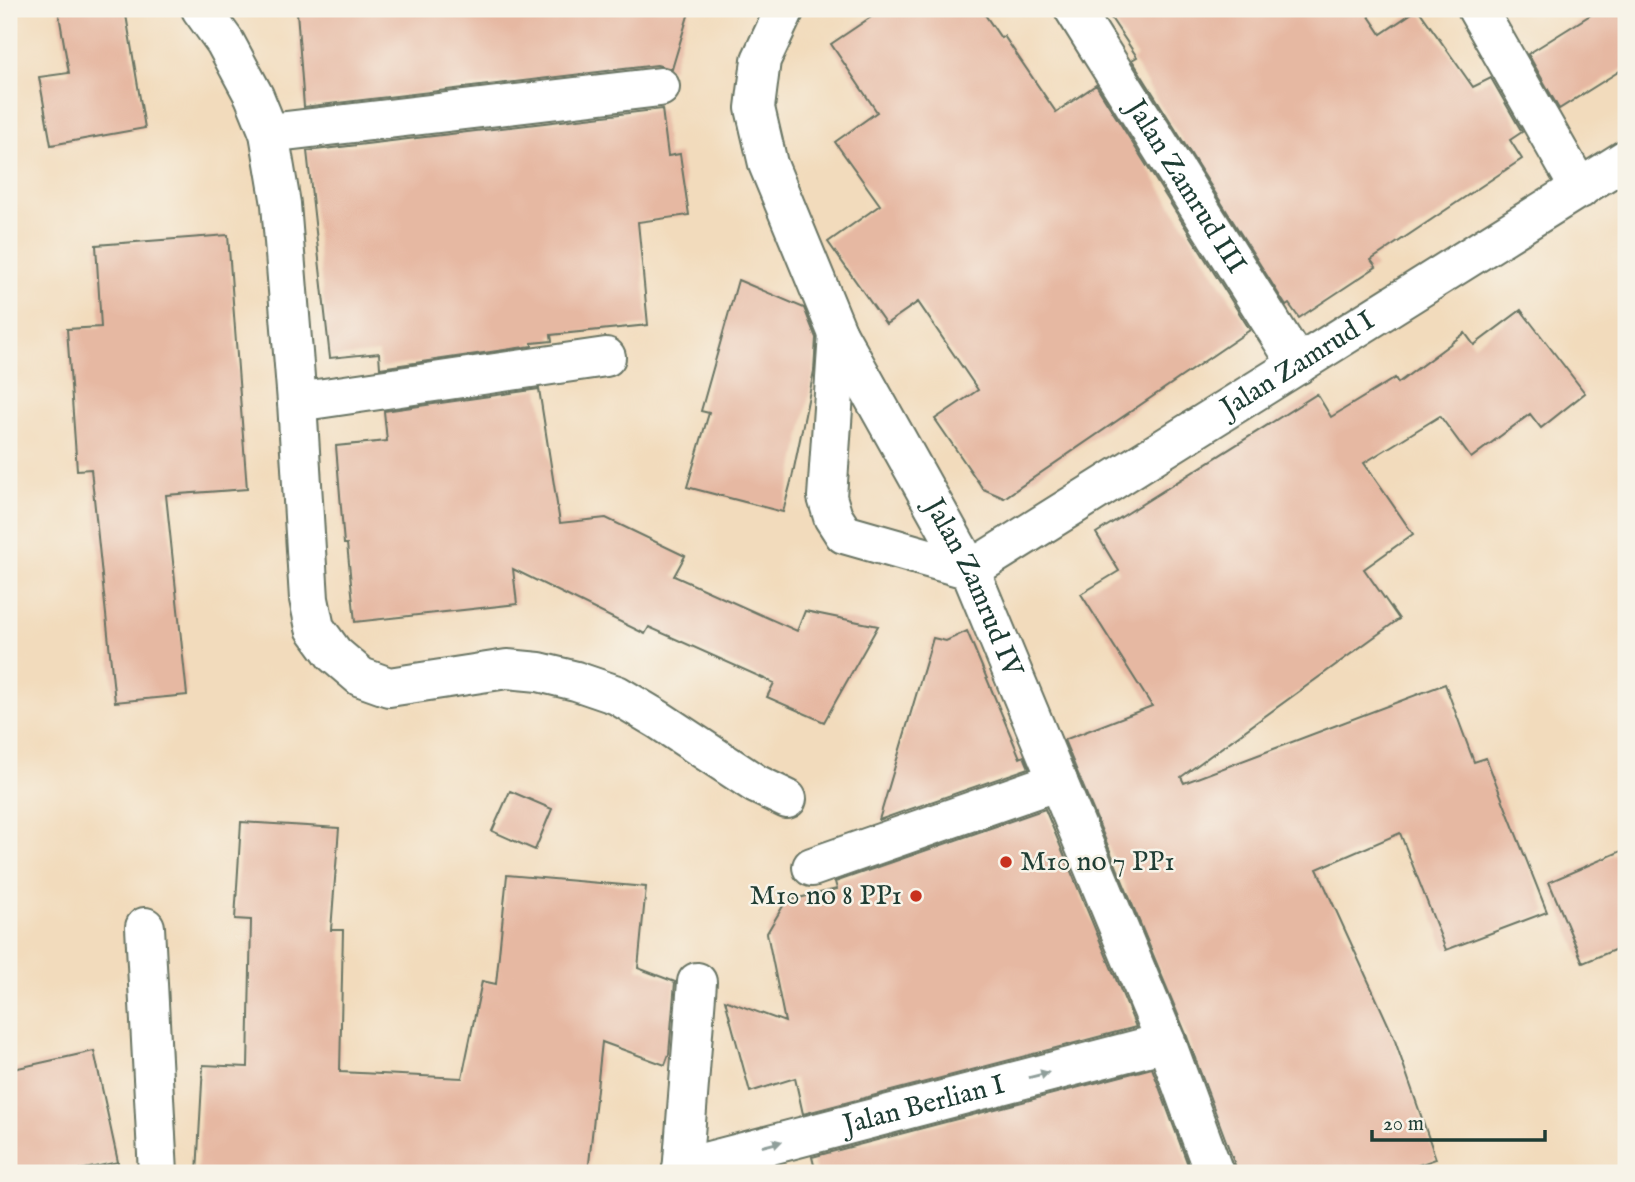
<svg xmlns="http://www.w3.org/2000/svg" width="1635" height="1182" font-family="'IM FELL English',serif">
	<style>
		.building { fill: #e6b8a2 }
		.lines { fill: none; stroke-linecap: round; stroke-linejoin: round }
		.minor-casing { stroke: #697464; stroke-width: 42 }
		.minor { stroke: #fff; stroke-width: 38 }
		.oneway { fill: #8f9e9a }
		.poi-dot { fill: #c8321e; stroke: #f7f3e8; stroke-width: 2.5 }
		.labels { text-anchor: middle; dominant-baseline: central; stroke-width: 5; stroke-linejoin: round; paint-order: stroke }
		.street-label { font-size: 28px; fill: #1f3d34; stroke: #f7f3e8 }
		.poi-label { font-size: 28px; fill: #1f3d34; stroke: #f7f3e8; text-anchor: start }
	</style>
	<rect width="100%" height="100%" fill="#f7f3e8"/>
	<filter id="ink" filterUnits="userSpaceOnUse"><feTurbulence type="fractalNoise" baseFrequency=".0143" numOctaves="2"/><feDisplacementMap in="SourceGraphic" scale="14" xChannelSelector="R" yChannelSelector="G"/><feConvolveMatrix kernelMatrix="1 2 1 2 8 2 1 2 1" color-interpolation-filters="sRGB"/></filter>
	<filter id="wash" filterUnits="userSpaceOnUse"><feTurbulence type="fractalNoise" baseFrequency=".00686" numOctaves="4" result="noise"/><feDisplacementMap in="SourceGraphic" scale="28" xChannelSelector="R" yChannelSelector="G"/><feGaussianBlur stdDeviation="1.57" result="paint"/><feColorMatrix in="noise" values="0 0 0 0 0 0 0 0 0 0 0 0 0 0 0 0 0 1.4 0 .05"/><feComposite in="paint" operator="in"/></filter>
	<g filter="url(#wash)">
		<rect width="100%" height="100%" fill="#f2dbbc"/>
		<g id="blocks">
			<path class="building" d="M 58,9 L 125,9 L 145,128 L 51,145 L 39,77 L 69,73 Z
				M 325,9 L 690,9 L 672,69 L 657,65 L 304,107 L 297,11 Z
				M 883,9 L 981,9 L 1001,38 L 1004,36 L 1056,112 L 1096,85 L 1250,330 L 1004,498 L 983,489 L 935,419 L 978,390 L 918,302 L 886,324 L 828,242 L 880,205 L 835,142 L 877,112 L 831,44 Z
				M 1105,9 L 1364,9 L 1381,34 L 1418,9 L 1473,87 L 1491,78 L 1522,132 L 1510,140 L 1522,159 L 1371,260 L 1376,267 L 1299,318 L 1289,304 L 1286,306 L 1132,60 L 1137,57 Z
				M 1600,9 L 1626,9 L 1626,67 L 1559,109 L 1528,54 Z
				M 662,109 L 668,156 L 680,154 L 689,215 L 638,222 L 648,325 L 551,335 L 552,341 L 532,343 L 532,346 L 380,368 L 379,353 L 330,358 L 307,151 Z
				M 228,235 L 247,489 L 166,495 L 187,695 L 115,702 L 91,469 L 77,470 L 67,329 L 101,327 L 96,245 Z
				M 738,280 L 804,308 L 816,338 L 814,371 L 792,478 L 783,512 L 687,487 L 709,413 L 701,411 Z
				M 1521,310 L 1585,393 L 1541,428 L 1530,414 L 1471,458 L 1440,416 L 1364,463 L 1413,534 L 1364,569 L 1399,619 L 1181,777 L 1184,783 L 1445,684 L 1474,762 L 1486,758 L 1547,912 L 1446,950 L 1400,833 L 1317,869 L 1393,1035 L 1436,1159 L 1396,1173 L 1235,1173 L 1235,1165 L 1186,1034 L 1064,740 L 1152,706 L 1081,594 L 1119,571 L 1096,533 L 1317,394 L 1331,417 L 1395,378 L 1398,383 L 1465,333 L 1474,345 Z
				M 539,389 L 560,523 L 606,518 L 685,556 L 674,576 L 797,631 L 805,611 L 878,626 L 824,722 L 767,697 L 774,683 L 649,627 L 645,634 L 513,569 L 517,604 L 355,622 L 347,544 L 344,544 L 336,446 L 387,441 L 384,411 Z
				M 967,631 L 1020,758 L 1024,756 L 1029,768 L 879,820 L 933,638 L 946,641 Z
				M 510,791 L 552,809 L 535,850 L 492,831 Z
				M 1045,809 L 1136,1027 L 803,1114 L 795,1078 L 750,1092 L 725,1000 L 785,1022 L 767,933 L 786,901 L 837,889 L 835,882 Z
				M 241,822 L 339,828 L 331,930 L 343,930 L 340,1072 L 462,1078 L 482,981 L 496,984 L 507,875 L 646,887 L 638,968 L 675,982 L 669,1054 L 665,1065 L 602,1042 L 588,1173 L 197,1173 L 203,1065 L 248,1067 L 251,920 L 235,919 Z
				M 1626,849 L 1626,945 L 1583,963 L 1549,882 Z
				M 94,1051 L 118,1162 L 66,1173 L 9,1173 L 9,1070 Z
				M 1152,1068 L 1191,1173 L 816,1173 L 812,1157 Z"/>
		</g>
	</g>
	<g filter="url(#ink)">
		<use href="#blocks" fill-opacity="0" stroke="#697464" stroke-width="2"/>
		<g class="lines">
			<g class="minor-casing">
				<g id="minor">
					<path d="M 201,9 L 225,42 L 254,96 L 269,133 L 281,204 L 297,402 L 309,599 L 315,628 L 334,654 L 361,677 L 389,687 L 507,669 L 539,672 L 576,681 L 617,695 L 659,720 L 756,784 L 787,799"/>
					<path id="s1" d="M 785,9 L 761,60 L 755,108 L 768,164 L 838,334 L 970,570 L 1166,1042 L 1214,1173"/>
					<path id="s2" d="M 1074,9 L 1298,365"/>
					<path d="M 1477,9 L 1580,189"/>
					<path d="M 269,133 L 660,87"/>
					<path d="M 838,334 L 827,497 L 833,517 L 844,534 L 970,570"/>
					<path d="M 297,402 L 606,357"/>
					<path id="s3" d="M 970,570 L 1626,159"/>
					<path d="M 812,867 L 1058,781"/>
					<path d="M 145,927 L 158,1173"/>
					<path id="s4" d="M 682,1168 L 1166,1042"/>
					<path d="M 682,1173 L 697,982"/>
				</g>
			</g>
			<use href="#minor" class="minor"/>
		</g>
		<defs><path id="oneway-solid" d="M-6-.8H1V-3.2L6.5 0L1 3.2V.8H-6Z" transform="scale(1.75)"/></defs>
		<g class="oneway">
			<use href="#oneway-solid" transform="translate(1039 1075) rotate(-15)"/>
			<use href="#oneway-solid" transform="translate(772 1144) rotate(-15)"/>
		</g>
	</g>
	<g class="poi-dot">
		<circle cx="1006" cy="862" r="7"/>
		<circle cx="916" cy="896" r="7"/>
	</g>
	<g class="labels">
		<g class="street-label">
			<text stroke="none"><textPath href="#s2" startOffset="210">Jalan Zamrud III</textPath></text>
			<text stroke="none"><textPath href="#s3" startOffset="387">Jalan Zamrud I</textPath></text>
			<text stroke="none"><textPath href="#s1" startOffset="634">Jalan Zamrud IV</textPath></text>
			<text stroke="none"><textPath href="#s4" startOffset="250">Jalan Berlian I</textPath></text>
		</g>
		<g class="poi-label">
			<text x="1020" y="862">M10 no 7 PP1</text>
			<text x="902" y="896" text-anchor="end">M10 no 8 PP1</text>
		</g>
	</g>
	<rect width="1635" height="1182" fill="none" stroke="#f7f3e8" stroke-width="35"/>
	<path d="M1372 1130v10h173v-10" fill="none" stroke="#1f3d34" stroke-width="3.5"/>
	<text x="1383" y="1130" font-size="21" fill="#1f3d34" stroke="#f7f3e8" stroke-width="5" paint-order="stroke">20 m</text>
</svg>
